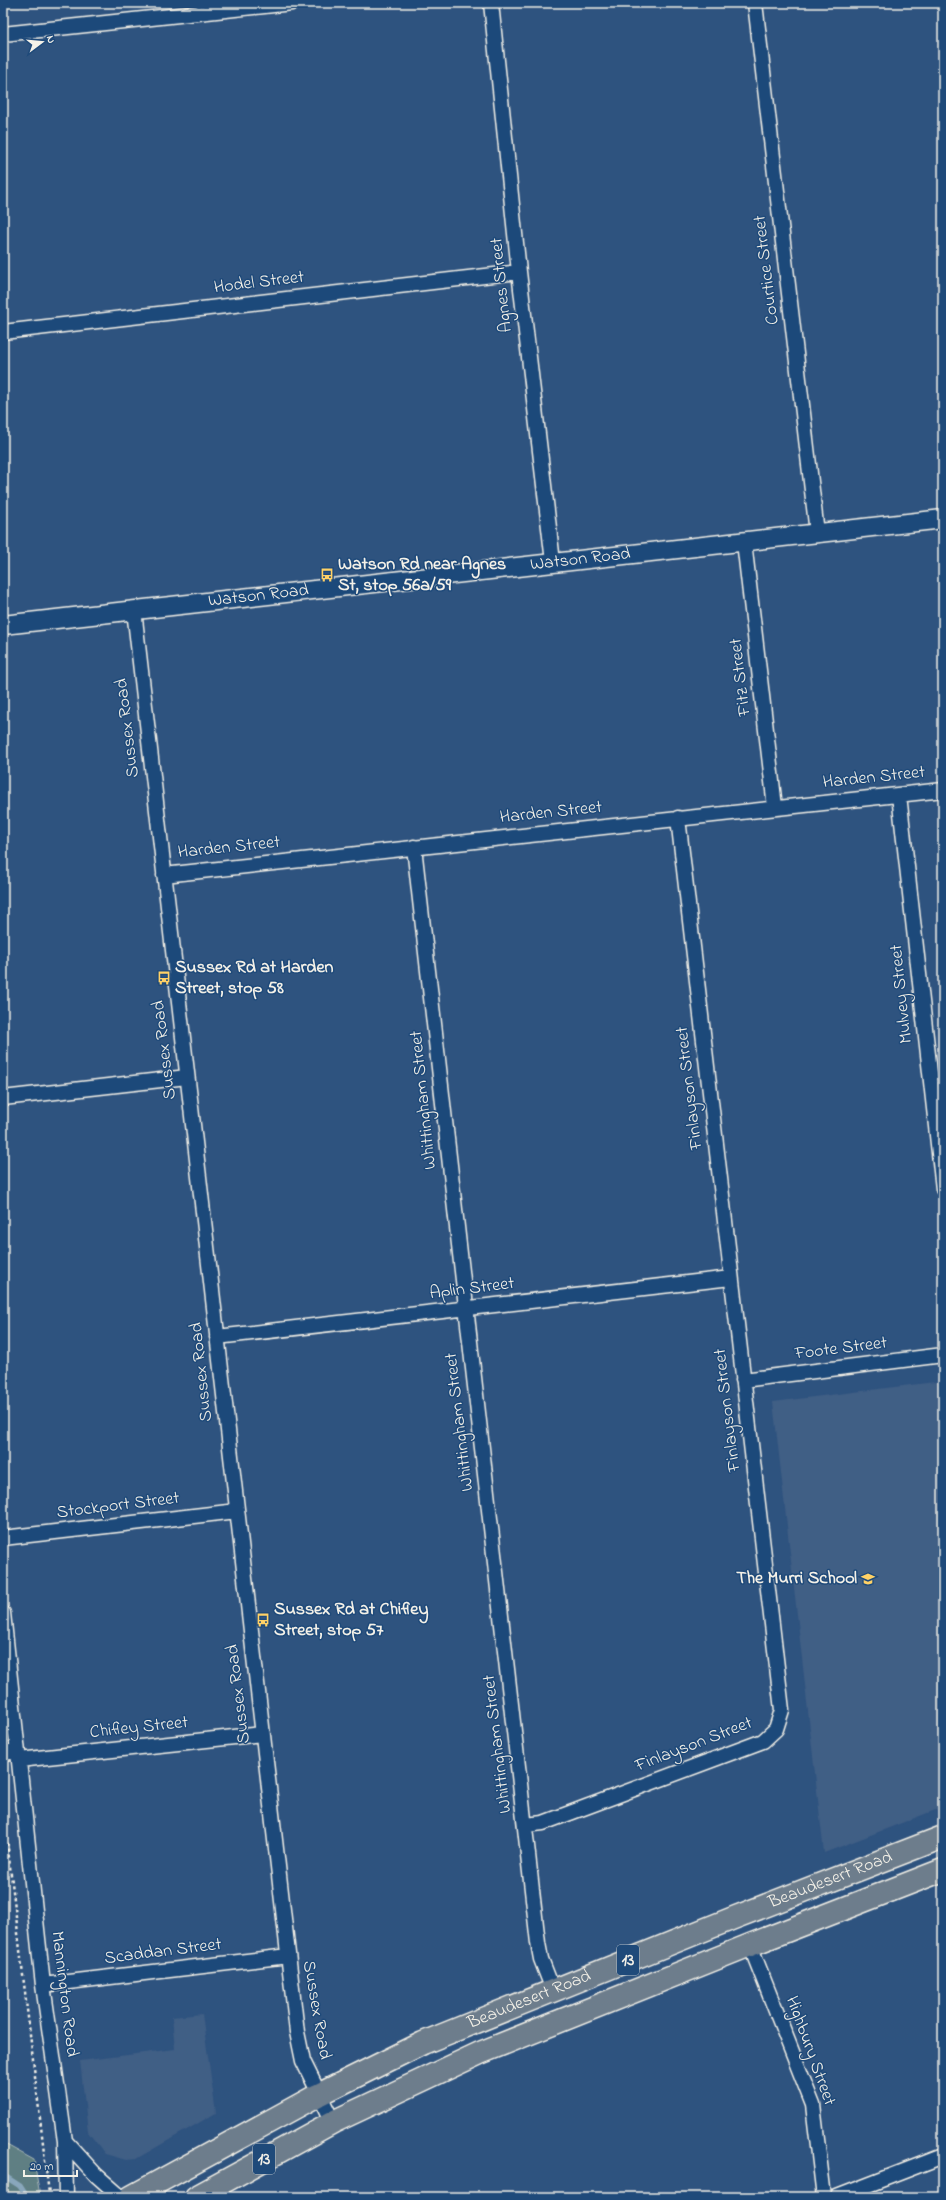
<svg xmlns="http://www.w3.org/2000/svg" width="946" height="2200" font-family="'Indie Flower',sans-serif">
	<style>
		.built { fill: #405e85 }
		.green { fill: #5e7f83; stroke: #a9b8b6 }
		.lines { fill: none; stroke-linecap: round; stroke-linejoin: round }
		.stream { stroke: #89a7bc; stroke-width: 5.5 }
		.minor-casing { stroke: #f4f1e8; stroke-width: 17 }
		.tertiary-casing { stroke: #f4f1e8; stroke-width: 21 }
		.trunk-casing { stroke: #f4f1e8; stroke-width: 25 }
		.path { stroke: #f4f1e8; stroke-width: 2.5; stroke-dasharray: 3 3; stroke-linecap: butt }
		.minor { stroke: #1f4a7a; stroke-width: 14 }
		.tertiary { stroke: #1f4a7a; stroke-width: 18 }
		.trunk { stroke: #6d7d8c; stroke-width: 22 }
		.labels { text-anchor: middle; dominant-baseline: central; stroke-width: 3; stroke-linejoin: round; paint-order: stroke }
		.shield { fill: #1f4a7a; stroke: #b4bfc7; stroke-width: 1 }
		.shield-label { font-size: 17px; font-weight: bold; fill: #f4f1e8 }
		.street-label { font-size: 18px; fill: #f4f1e8; stroke: #1f4a7a }
		.poi-label { font-size: 18px; font-weight: bold; fill: #f4f1e8; stroke: #1f4a7a; text-anchor: start }
	</style>
	<rect width="100%" height="100%" fill="#2e537f"/>
	<filter id="ink" filterUnits="userSpaceOnUse"><feTurbulence type="fractalNoise" baseFrequency=".025" numOctaves="2"/><feDisplacementMap in="SourceGraphic" scale="8" xChannelSelector="R" yChannelSelector="G"/><feConvolveMatrix kernelMatrix="1 2 1 2 8 2 1 2 1" color-interpolation-filters="sRGB"/></filter>
	<g filter="url(#ink)">
		<path class="built" d="M 943,1381 L 943,1807 L 824,1853 L 773,1402 Z
			M 3,1858 L 9,1911 L 3,1912 Z
			M 202,2014 L 216,2113 L 136,2159 L 126,2160 L 105,2154 L 88,2132 L 80,2061 L 175,2049 L 172,2017 Z"/>
		<path class="green" d="M 3,2143 L 34,2160 L 40,2197 L 3,2197 Z"/>
		<g class="lines">
			<path class="stream" d="M 3,2175 L 20,2186 L 27,2197"/>
			<g class="minor-casing">
				<path id="minor" d="M 491,3 L 519,272 L 553,562
					M 755,3 L 817,533
					M 3,34 L 292,3
					M 3,332 L 519,272
					M 744,542 L 775,807
					M 134,610 L 297,2032 L 303,2061 L 333,2122
					M 899,795 L 943,1189
					M 414,847 L 538,1943 L 541,1959 L 553,1990
					M 164,875 L 943,790
					M 3,1098 L 187,1077
					M 217,1337 L 731,1278
					M 743,1380 L 943,1355
					M 3,1538 L 237,1511
					M 3,1613 L 43,1985 L 65,2141 L 66,2197
					M 3,1753 L 17,1751
					M 19,1760 L 262,1734
					M 526,1825 L 543,1823 L 763,1741 L 776,1729 L 782,1710 L 678,818
					M 750,1945 L 813,2105 L 824,2197
					M 43,1985 L 288,1956
					M 65,2141 L 96,2175 L 121,2197
					M 837,2197 L 943,2156"/>
			</g>
			<g class="tertiary-casing">
				<g id="tertiary">
					<path id="s1" d="M 3,625 L 943,519"/>
				</g>
			</g>
			<g class="trunk-casing">
				<g id="trunk">
					<path id="s2" d="M 131,2197 L 318,2095 L 423,2043 L 736,1917 L 943,1837"/>
					<path d="M 196,2197 L 333,2122 L 480,2053 L 750,1945 L 943,1870"/>
				</g>
			</g>
			<path class="path" d="M 3,1807 L 49,2194"/>
			<use href="#minor" class="minor"/>
			<use href="#tertiary" class="tertiary"/>
			<use href="#trunk" class="trunk"/>
		</g>
	</g>
	<defs>
		<g id="bus-bare" transform="scale(1.08)"><path d="M-5-6H5V4H4V6H2V4H-2V6H-4V4H-5ZM-3.5-4V0h7V-4ZM-3.5 1.2v1.5H-2V1.2ZM2 1.2v1.5H3.5V1.2Z" fill="#ffd166" stroke="#1f4a7a" stroke-width="2.5" paint-order="stroke"/></g>
		<g id="school-bare" transform="scale(1.08)"><path d="M0-5L7-2L0 1L-7-2ZM-4 1L0 2.5L4 1V4Q0 6-4 4Z" fill="#ffd166" stroke="#1f4a7a" stroke-width="2.5" paint-order="stroke"/></g>
	</defs>
	<g fill-rule="evenodd">
		<use href="#bus-bare" x="327" y="575"/>
		<use href="#bus-bare" x="164" y="978"/>
		<use href="#school-bare" x="868" y="1579"/>
		<use href="#bus-bare" x="263" y="1620"/>
	</g>
	<g class="labels">
		<g class="shield">
			<rect x="617" y="1945" width="22" height="30" rx="3"/>
			<rect x="253" y="2144" width="22" height="30" rx="3"/>
		</g>
		<g class="shield-label">
			<text x="628" y="1960">13</text>
			<text x="264" y="2159">13</text>
		</g>
		<g class="street-label">
			<text transform="translate(767 270) rotate(-97)">Courtice Street</text>
			<text transform="translate(259 283) rotate(-7)">Hodel Street</text>
			<text transform="translate(502 285) rotate(-96)">Agnes Street</text>
			<text stroke="none"><textPath href="#s1" startOffset="581">Watson Road</textPath></text>
			<text stroke="none"><textPath href="#s1" startOffset="257">Watson Road</textPath></text>
			<text transform="translate(741 677) rotate(-97)">Fitz Street</text>
			<text transform="translate(128 728) rotate(-97)">Sussex Road</text>
			<text transform="translate(874 778) rotate(-6)">Harden Street</text>
			<text transform="translate(551 813) rotate(-6)">Harden Street</text>
			<text transform="translate(229 848) rotate(-6)">Harden Street</text>
			<text transform="translate(902 994) rotate(-96)">Mulvey Street</text>
			<text transform="translate(165 1050) rotate(-97)">Sussex Road</text>
			<text transform="translate(690 1088) rotate(-97)">Finlayson Street</text>
			<text transform="translate(424 1100) rotate(-96)">Whittingham Street</text>
			<text transform="translate(472 1289) rotate(-7)">Aplin Street</text>
			<text transform="translate(841 1349) rotate(-7)">Foote Street</text>
			<text transform="translate(202 1372) rotate(-96)">Sussex Road</text>
			<text transform="translate(728 1410) rotate(-97)">Finlayson Street</text>
			<text transform="translate(460 1422) rotate(-97)">Whittingham Street</text>
			<text transform="translate(118 1506) rotate(-7)">Stockport Street</text>
			<text transform="translate(239 1694) rotate(-97)">Sussex Road</text>
			<text transform="translate(139 1728) rotate(-6)">Chifley Street</text>
			<text transform="translate(498 1744) rotate(-97)">Whittingham Street</text>
			<text transform="translate(694 1745) rotate(-21)">Finlayson Street</text>
			<text stroke="none"><textPath href="#s2" startOffset="769">Beaudesert Road</textPath></text>
			<text transform="translate(163 1952) rotate(-7)">Scaddan Street</text>
			<text transform="translate(64 1994) rotate(83)">Mannington Road</text>
			<text stroke="none"><textPath href="#s2" startOffset="445">Beaudesert Road</textPath></text>
			<text transform="translate(316 2010) rotate(80)">Sussex Road</text>
			<text transform="translate(810 2051) rotate(70)">Highbury Street</text>
		</g>
		<g class="poi-label">
			<text x="338" y="565">Watson Rd near Agnes<tspan x="338" dy="21">St, stop 56a/59</tspan></text>
			<text x="175" y="968">Sussex Rd at Harden<tspan x="175" dy="21">Street, stop 58</tspan></text>
			<text x="857" y="1579" text-anchor="end">The Murri School</text>
			<text x="274" y="1610">Sussex Rd at Chifley<tspan x="274" dy="21">Street, stop 57</tspan></text>
		</g>
	</g>
	<rect width="946" height="2200" fill="none" stroke="#1f4a7a" stroke-width="16"/>
	<rect x="8" y="8" width="930" height="2184" fill="none" stroke="#f4f1e8" stroke-width="1.5" filter="url(#ink)"/>
	<g transform="translate(42 42) rotate(74)" stroke="#1f4a7a" stroke-width="3" paint-order="stroke">
	<path d="M0-3L7 15L0 10L-7 15Z" fill="#f4f1e8"/>
	<text y="-6" font-size="11" font-weight="bold" text-anchor="middle" fill="#f4f1e8">N</text>
	</g>
	<path d="M24 2170v6h53v-6" fill="none" stroke="#f4f1e8" stroke-width="2"/>
	<text x="30" y="2170" font-size="12" fill="#f4f1e8" stroke="#1f4a7a" stroke-width="3" paint-order="stroke">20 m</text>
</svg>
